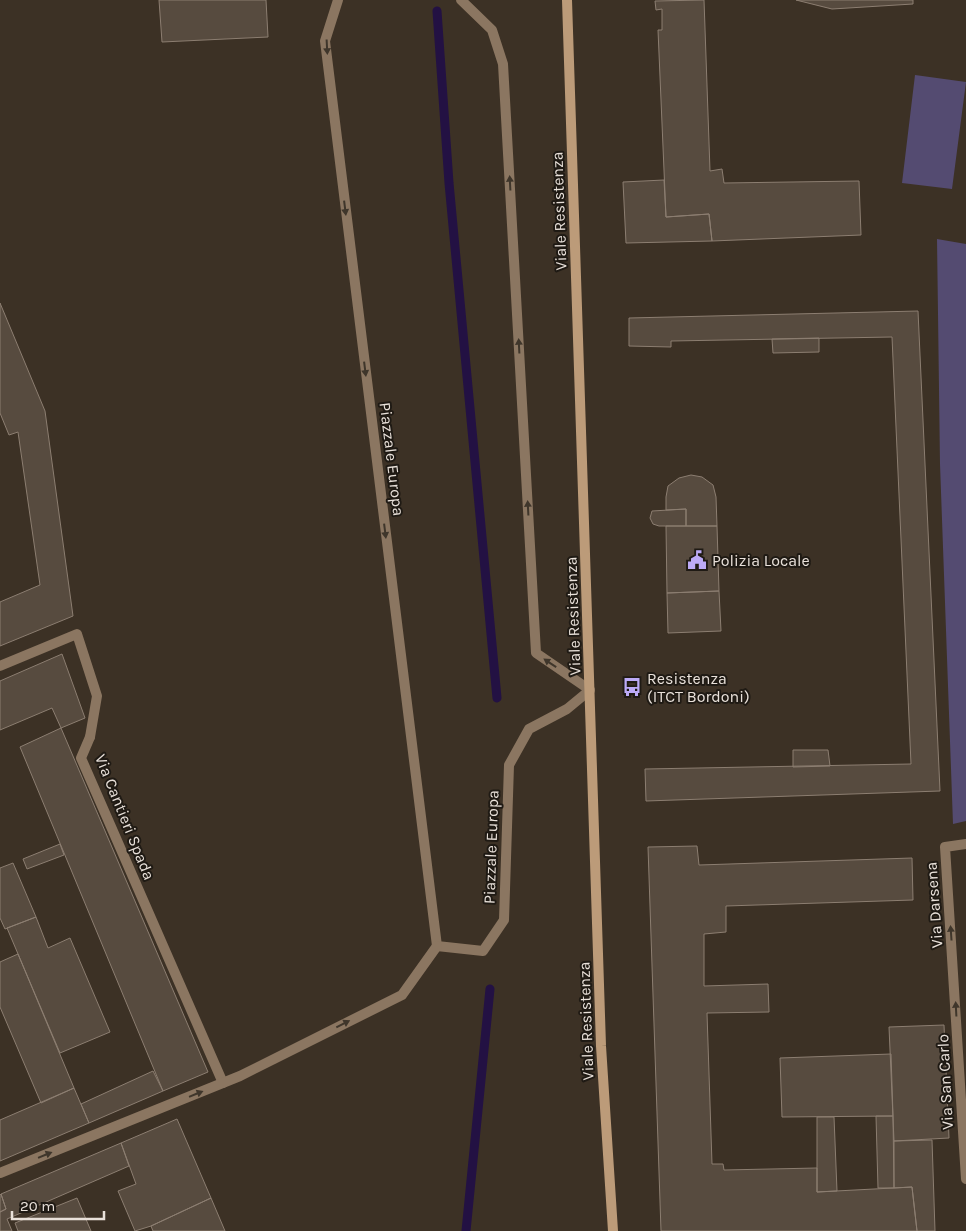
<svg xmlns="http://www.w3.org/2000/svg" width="966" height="1231" font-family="Karla,sans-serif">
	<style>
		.green { fill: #544b71 }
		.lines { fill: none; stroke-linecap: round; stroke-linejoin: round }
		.stream { stroke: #231143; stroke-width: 9 }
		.building { fill: #574b3f; stroke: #8c7e71 }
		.lane { stroke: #8b7661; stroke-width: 10 }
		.street { stroke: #8b7661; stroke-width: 10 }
		.secondary { stroke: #bc9b79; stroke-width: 10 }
		.oneway { fill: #3f362b }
		.labels { text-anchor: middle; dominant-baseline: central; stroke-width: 4; stroke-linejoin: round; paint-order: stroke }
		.street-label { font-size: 16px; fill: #e9e1da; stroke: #1f1a14 }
		.poi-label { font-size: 16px; fill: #e9e1da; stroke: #1f1a14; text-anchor: start }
	</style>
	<rect width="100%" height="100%" fill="#3c3125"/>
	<path class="green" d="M 915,75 L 966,82 L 952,189 L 902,183 Z
		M 937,239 L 966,244 L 966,821 L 953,824 L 940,464 Z"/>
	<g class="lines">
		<path class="stream" d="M 437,11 L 449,183 L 497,698
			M 466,1231 L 490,989"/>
	</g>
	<path class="building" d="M 159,0 L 266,0 L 268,37 L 162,42 Z
		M 704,0 L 710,171 L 722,169 L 724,183 L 859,181 L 861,235 L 712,241 L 709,214 L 666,217 L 658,30 L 662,30 L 662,9 L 656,10 L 655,1 Z
		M 796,0 L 913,0 L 913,4 L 832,9 Z
		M 664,180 L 666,217 L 709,214 L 712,241 L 626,243 L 623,182 Z
		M 0,303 L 45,411 L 73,616 L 0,646 L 0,602 L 40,585 L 18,432 L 9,435 L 0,413 Z
		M 918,311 L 940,791 L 646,801 L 645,769 L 911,764 L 892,337 L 671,341 L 671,347 L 629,346 L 629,318 Z
		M 819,338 L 819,352 L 773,353 L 772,339 Z
		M 691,475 L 702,477 L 713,485 L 716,497 L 717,526 L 686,526 L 686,509 L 666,510 L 666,497 L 668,486 L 679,478 Z
		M 686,509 L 686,526 L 659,526 L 653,524 L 650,518 L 652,511 Z
		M 666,526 L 717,526 L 719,591 L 667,593 Z
		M 719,591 L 721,631 L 668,633 L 667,593 Z
		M 62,654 L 85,718 L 61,728 L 52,708 L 0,730 L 0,681 Z
		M 61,728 L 208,1072 L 163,1091 L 20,747 Z
		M 793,750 L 828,750 L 830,766 L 793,767 Z
		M 60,844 L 64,855 L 27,869 L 23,859 Z
		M 697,846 L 699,865 L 912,858 L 913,900 L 726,906 L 726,932 L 704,934 L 704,986 L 768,984 L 769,1012 L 707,1013 L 712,1164 L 723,1164 L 724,1170 L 817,1168 L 817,1192 L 912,1187 L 917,1231 L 661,1231 L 648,847 Z
		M 13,863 L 36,917 L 5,929 L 0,918 L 0,868 Z
		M 36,917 L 48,948 L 70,938 L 110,1032 L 60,1053 L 7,928 Z
		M 18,954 L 74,1088 L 41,1103 L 0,1007 L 0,962 Z
		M 944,1025 L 949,1138 L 894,1141 L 889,1027 Z
		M 891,1054 L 893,1116 L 782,1117 L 780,1058 Z
		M 153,1071 L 163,1091 L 89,1123 L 81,1104 Z
		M 74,1088 L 89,1123 L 0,1161 L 0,1120 Z
		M 876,1116 L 893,1116 L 894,1188 L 878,1188 Z
		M 817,1117 L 834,1117 L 837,1191 L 817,1192 Z
		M 177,1119 L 211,1198 L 151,1226 L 135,1231 L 118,1191 L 136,1184 L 121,1143 Z
		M 932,1140 L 935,1231 L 917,1231 L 912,1187 L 894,1188 L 894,1141 Z
		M 121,1143 L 129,1166 L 7,1219 L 12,1231 L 0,1231 L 0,1212 L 6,1209 L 1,1194 Z
		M 1,1194 L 6,1209 L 0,1212 L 0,1195 Z
		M 77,1198 L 91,1231 L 18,1231 L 15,1223 Z
		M 211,1198 L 225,1231 L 153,1231 L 151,1226 Z"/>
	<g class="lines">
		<path class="lane" d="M 338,0 L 325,41 L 437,946 L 483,951 L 504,920 L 509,765 L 529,729 L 567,709 L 590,690 L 536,653 L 503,64 L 492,30 L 461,0
			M 90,737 L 81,758 L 223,1083"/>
		<path class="street" d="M 0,666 L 77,634 L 97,696 L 90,737
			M 966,844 L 945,847 L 966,1179
			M 0,1173 L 240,1076 L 402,995 L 437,946"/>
		<path class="secondary" d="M 567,0 L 601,1046 L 613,1231"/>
	</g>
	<defs><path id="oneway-solid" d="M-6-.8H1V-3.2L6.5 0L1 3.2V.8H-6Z" transform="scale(1.25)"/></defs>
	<g class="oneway">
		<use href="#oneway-solid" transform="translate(327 47) rotate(87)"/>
		<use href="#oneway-solid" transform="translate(510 183) rotate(-93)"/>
		<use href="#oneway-solid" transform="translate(345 208) rotate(83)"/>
		<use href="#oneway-solid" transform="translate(519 346) rotate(-93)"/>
		<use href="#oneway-solid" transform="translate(365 369) rotate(83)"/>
		<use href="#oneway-solid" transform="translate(528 508) rotate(-93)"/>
		<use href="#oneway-solid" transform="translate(385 531) rotate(83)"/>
		<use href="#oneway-solid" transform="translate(550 663) rotate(-146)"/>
		<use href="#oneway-solid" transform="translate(951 933) rotate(-94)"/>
		<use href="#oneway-solid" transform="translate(956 1009) rotate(-93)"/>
		<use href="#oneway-solid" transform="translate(343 1024) rotate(-27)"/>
		<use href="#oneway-solid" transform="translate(196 1094) rotate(-22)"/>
		<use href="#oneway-solid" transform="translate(45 1155) rotate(-22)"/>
	</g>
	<defs>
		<g id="civic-bare" transform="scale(1.5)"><path d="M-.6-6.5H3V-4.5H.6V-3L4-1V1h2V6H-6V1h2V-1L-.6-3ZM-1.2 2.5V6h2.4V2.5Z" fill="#bcaaf6" stroke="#1f1a14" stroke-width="2.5" paint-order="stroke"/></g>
		<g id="bus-bare" transform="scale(1.5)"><path d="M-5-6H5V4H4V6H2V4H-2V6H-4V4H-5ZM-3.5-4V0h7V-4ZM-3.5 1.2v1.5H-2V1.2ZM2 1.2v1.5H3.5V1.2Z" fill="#bcaaf6" stroke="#1f1a14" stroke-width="2.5" paint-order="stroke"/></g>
	</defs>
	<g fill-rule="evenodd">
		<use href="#civic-bare" x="697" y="560"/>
		<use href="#bus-bare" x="632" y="687"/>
	</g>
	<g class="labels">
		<g class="street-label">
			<text transform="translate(559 211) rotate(-92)">Viale Resistenza</text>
			<text transform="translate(392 459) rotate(83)">Piazzale Europa</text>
			<text transform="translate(573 616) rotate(-92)">Viale Resistenza</text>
			<text transform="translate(125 817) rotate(68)">Via Cantieri Spada</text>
			<text transform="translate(491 847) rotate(-88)">Piazzale Europa</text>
			<text transform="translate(934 905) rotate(-94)">Via Darsena</text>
			<text transform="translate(586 1021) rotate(-92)">Viale Resistenza</text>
			<text transform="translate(945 1082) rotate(-93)">Via San Carlo</text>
		</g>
		<g class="poi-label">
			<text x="712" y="560">Polizia Locale</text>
			<text x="647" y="678">Resistenza<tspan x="647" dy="18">(ITCT Bordoni)</tspan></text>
		</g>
	</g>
	<path d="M12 1211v8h92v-8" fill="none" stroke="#e9e1da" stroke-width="2.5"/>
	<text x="20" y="1211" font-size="15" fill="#e9e1da" stroke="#1f1a14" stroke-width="4" paint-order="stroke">20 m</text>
</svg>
